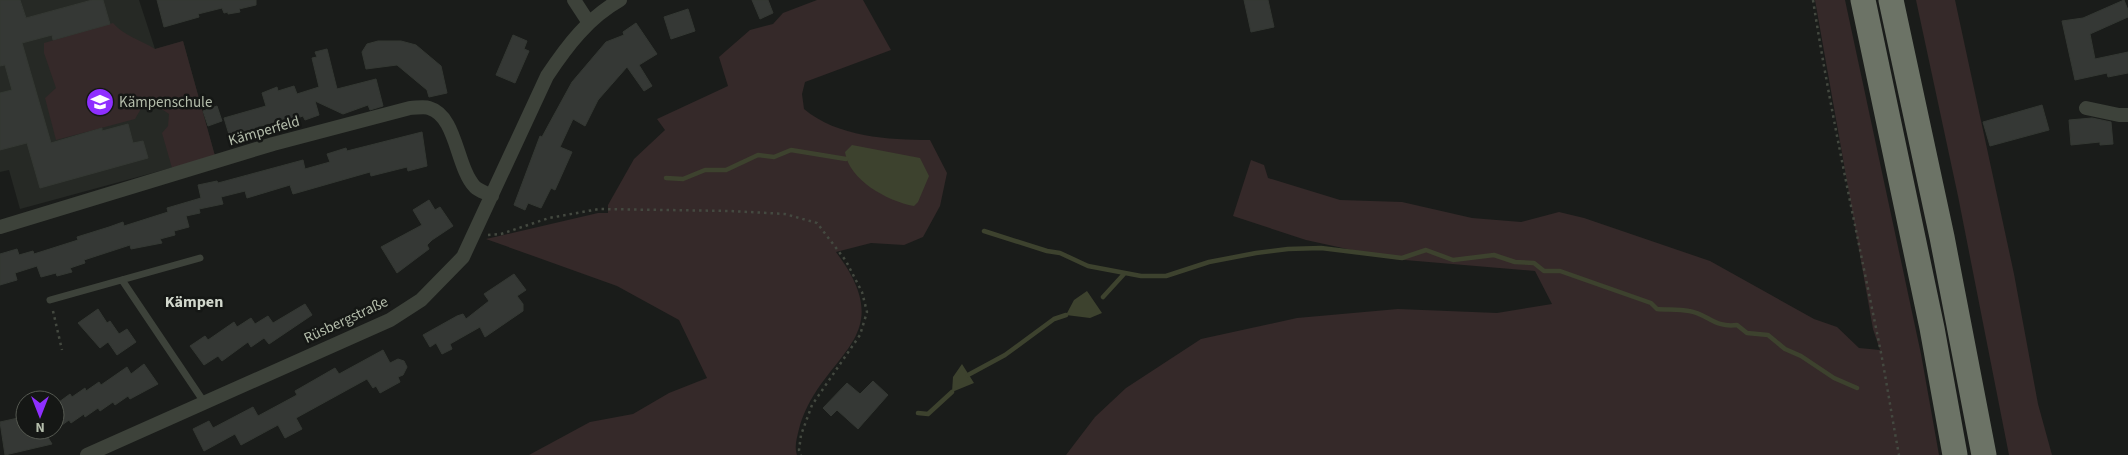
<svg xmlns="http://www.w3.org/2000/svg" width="2128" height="455" font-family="'Source Sans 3',sans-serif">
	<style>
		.built { fill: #262925 }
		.green { fill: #352929 }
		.water { fill: #3d422e }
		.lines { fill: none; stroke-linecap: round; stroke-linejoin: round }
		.stream { stroke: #3d422e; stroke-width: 4.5 }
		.building { fill: #353835; stroke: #343833 }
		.path { stroke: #444940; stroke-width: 2.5; stroke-dasharray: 2.5 4; stroke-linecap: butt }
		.service { stroke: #3d423a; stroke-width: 7 }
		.minor { stroke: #3d423a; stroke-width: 14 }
		.motorway { stroke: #6c7366; stroke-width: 25 }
		.labels { text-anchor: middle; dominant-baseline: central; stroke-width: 5; stroke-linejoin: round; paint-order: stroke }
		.poi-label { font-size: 15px; fill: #b4bdab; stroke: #151715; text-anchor: start }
		.street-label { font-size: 15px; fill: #b4bdab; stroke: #151715 }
		.neighbourhood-label { font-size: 16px; font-weight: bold; fill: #d2d8cd; stroke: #151715 }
	</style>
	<rect width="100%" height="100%" fill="#1a1c1a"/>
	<path class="built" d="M 0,0 L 139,0 L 155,49 L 183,41 L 215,156 L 20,209 L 9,170 L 0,172 Z"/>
	<path class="green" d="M 817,0 L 863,0 L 891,50 L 805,82 L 802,94 L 804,109 C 837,137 889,140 930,140 L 947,173 L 940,206 L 923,237 L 904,245 L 871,243 L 836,252 C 903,341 820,352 799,429 C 797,438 794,446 797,455 L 529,455 L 590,422 L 633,414 L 669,393 L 707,378 L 679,320 L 617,286 L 486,239 L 598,213 L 608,213 L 608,205 L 634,159 L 665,130 L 657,119 L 728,86 L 719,57 L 750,30 L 773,24 L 783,13 Z
		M 1815,0 L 1845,0 L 1921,354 L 1939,455 L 1066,455 L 1095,417 L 1126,388 L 1201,339 L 1297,318 L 1398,309 L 1497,313 L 1552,304 L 1535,271 L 1393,259 L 1306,240 L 1233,216 L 1251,160 L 1264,165 L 1268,178 L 1340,200 L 1402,202 L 1472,218 L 1521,222 L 1559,212 L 1584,218 L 1710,261 L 1814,319 L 1837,327 L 1859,348 L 1880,350 L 1873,329 Z
		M 1916,0 L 1955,0 L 2014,274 L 2038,404 L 2052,455 L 2009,455 L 1958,196 Z
		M 113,23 C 124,36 141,40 155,49 L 183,41 L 215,156 L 172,168 L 162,133 L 168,126 L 169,114 L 157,106 L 142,107 L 135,119 L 56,140 L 45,98 L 56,88 L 44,53 L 44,43 Z"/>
	<path class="water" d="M 852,145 L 920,158 L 929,176 L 918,202 L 914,206 C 887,201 849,180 845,152 Z
		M 1087,291 L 1102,313 L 1090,318 L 1066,315 L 1074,300 Z
		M 962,364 L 974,383 L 952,392 L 953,377 Z"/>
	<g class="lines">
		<path class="stream" d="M 666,178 L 683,179 L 705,170 L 726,170 L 758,155 L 774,157 L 791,150 L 846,159
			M 984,231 L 1047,251 L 1060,253 L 1088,266 L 1141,276 L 1166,276 L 1209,262 L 1256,253 L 1288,249 L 1321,248 L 1402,258 L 1426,250 L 1453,260 L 1494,255 L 1515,262 L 1534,263 L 1544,271 L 1560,271 L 1651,303 L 1657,309 C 1667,310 1678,309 1689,311 C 1708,314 1714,328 1737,325 L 1747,333 L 1768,335 L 1785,349 L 1801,356 L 1834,378 L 1857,388
			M 1103,297 L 1124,274
			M 968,375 L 1005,355 L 1054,319 L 1066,315
			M 918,413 L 928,414 L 952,392"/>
	</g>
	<path class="building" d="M 0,0 L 20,0 L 26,18 L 92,0 L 103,0 L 110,24 L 53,40 L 52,35 L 22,43 L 51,143 L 102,128 L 102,131 L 128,124 L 133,143 L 143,141 L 148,158 L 40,188 L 27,143 L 0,150 L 0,93 L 12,90 L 5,65 L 0,66 Z
		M 157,0 L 256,0 L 256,5 L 239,9 L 240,12 L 228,14 L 228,12 L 224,13 L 222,8 L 198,14 L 199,17 L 164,27 Z
		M 752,0 L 768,0 L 773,13 L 760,19 Z
		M 1244,0 L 1268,0 L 1274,27 L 1251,32 Z
		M 2124,0 L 2128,10 L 2128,17 L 2090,34 L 2095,59 L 2128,52 L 2128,73 L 2108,77 L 2107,73 L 2075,80 L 2062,21 L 2083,18 Z
		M 688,9 L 695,31 L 671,39 L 664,17 Z
		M 636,23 L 657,54 L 639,65 L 652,86 L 644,91 L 627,67 L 598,100 L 585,126 L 573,119 L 560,147 L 572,152 L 555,190 L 551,188 L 541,208 L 528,203 L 525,210 L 514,205 L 540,136 L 542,137 L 549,124 L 572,82 L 606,42 L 624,35 L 623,32 Z
		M 513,35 L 527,41 L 524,49 L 529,51 L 515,83 L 496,75 Z
		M 378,41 L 401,41 L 416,45 L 441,66 L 447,93 L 429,97 L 427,90 L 397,65 L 366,69 L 362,52 L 367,44 Z
		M 327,49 L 337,89 L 376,79 L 383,106 L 370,110 L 368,105 L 343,114 L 315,101 L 319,115 L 305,120 L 303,116 L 288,121 L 287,118 L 255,128 L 256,133 L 231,141 L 224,118 L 266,106 L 262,93 L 277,87 L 278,91 L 294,86 L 297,94 L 319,87 L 312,58 L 317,57 L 315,52 Z
		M 2042,105 L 2049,130 L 1990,146 L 1983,122 Z
		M 217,106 L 222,121 L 208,126 L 203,111 Z
		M 2092,118 L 2111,122 L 2113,144 L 2100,145 L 2100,142 L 2071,145 L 2069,120 Z
		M 422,132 L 427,166 L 408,171 L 407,167 L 371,176 L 370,172 L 293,194 L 290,185 L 247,198 L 245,191 L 221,197 L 223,204 L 199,209 L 200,213 L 186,216 L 189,227 L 174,231 L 175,235 L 160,239 L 162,243 L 131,249 L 130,245 L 84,260 L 85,263 L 70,268 L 72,272 L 57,276 L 56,273 L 41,277 L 37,266 L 15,273 L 17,280 L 0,285 L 0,254 L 17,249 L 19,255 L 33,251 L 34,254 L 78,240 L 77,237 L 109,227 L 123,222 L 124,226 L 168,212 L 167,208 L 201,198 L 198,185 L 217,181 L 218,183 L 303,160 L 305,169 L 330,162 L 327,154 L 346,148 L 347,151 Z
		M 429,200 L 435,210 L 440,207 L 453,226 L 432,240 L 427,245 L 429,249 L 397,273 L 381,247 L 422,225 L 413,210 Z
		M 514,274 L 526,290 L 517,296 L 523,304 L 523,311 L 485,337 L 480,327 L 450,344 L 452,349 L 442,354 L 436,343 L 430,347 L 423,335 L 457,316 L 463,314 L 466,319 L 489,301 L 484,294 Z
		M 305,304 L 312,315 L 269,344 L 264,338 L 251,347 L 248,342 L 222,361 L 218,356 L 204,365 L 190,346 L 205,336 L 208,340 L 234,322 L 237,327 L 251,318 L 255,324 L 268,316 L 273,323 Z
		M 98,309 L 107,323 L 110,321 L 119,334 L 127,329 L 136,342 L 117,355 L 108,342 L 100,348 L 78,323 Z
		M 383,350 L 390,363 L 398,359 L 404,361 L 407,367 L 403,375 L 398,377 L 400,382 L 380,393 L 376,386 L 373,388 L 367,379 L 296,418 L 302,429 L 285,438 L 278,425 L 241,445 L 235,434 L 204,451 L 193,429 L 209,421 L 213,428 L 253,407 L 258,416 L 297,395 L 295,391 L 335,368 L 339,374 Z
		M 144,364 L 158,384 L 130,399 L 128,396 L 115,405 L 113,402 L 100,411 L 98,408 L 85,417 L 84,414 L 71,423 L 69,420 L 55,430 L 55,405 L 70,394 L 72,397 L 85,388 L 86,391 L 99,382 L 101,385 L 127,367 L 131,374 Z
		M 873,381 L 888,395 L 858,429 L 837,410 L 831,416 L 823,408 L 847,383 L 860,394 Z
		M 18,418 L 21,427 L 25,426 L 25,430 L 28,430 L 34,438 L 44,431 L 52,444 L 5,455 L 0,422 Z"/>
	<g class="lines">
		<path class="path" d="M 1813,0 C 1830,110 1854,219 1876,328 C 1885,370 1891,413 1899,455
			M 488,235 L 501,234 L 549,218 L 599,209 L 731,211 L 785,214 L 817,223 L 846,261 L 862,292 L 867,312 L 860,335 L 812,405 L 801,435 L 799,450 L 801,455
			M 53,311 L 62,350"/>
		<path class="service" d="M 122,280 L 204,402
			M 50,300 L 200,258"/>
		<path class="minor" d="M 574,0 L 589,23
			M 2086,108 L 2119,115 L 2128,115
			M 0,227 L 273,144 L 410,108 C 416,108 424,106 429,108 C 457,116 456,167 475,187 C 479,191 487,193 492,196
			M 87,455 L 390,320 L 421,300 L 463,257 L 547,76 C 567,46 588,18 620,0"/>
		<path class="motorway" d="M 1863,0 L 1932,328 L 1955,455
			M 1891,0 L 1942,237 L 1984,455"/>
	</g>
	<defs>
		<g id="school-disc" transform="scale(1.4375)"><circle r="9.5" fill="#8f2fff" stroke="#151715"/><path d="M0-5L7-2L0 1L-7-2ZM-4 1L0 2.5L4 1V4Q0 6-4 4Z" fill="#fff"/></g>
	</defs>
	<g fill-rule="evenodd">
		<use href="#school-disc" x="100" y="102"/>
	</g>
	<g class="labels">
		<g class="poi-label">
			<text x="119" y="102">Kämpenschule</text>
		</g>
		<g class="street-label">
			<text transform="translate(264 131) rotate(-16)">Kämperfeld</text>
			<text transform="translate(346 320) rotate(-25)">Rüsbergstraße</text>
		</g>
		<g class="neighbourhood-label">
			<text x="194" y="302">Kämpen</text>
		</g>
	</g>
	<g transform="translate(40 415) rotate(180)"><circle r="24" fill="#151715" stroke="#555951"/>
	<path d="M0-4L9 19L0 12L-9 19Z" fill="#8f2fff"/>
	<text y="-8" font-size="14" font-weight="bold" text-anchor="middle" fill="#b4bdab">N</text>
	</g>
</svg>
